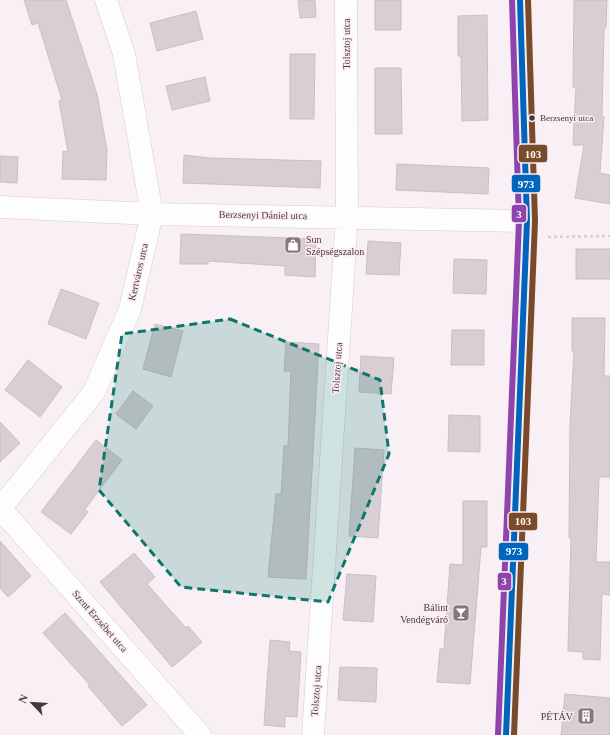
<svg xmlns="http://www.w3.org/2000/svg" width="610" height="735" font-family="'Times New Roman',serif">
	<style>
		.building { fill: #d9ced3; stroke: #cabfc4 }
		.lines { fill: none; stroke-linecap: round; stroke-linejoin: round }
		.minor-casing { stroke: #d6cbd0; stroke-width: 23 }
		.tertiary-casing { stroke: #d6cbd0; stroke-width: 23 }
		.path { stroke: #d6d2d4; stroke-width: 2.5; stroke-dasharray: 3 3; stroke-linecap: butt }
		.minor { stroke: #fefdfd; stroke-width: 22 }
		.tertiary { stroke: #fefdfd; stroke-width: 22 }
		.bus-1-casing { stroke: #fcedf3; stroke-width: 9 }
		.bus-2-casing { stroke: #fcedf3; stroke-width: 9 }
		.bus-3-casing { stroke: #fcedf3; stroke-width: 9 }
		.bus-1 { stroke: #0065bd; stroke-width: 6 }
		.bus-2 { stroke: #7a4b2a; stroke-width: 6 }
		.bus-3 { stroke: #8e44ad; stroke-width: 6 }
		.marked { fill: #0f766e; fill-opacity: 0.2; stroke: #0f766e; stroke-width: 3; stroke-dasharray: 8 5; stroke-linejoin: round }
		.bus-dot { fill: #47383f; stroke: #fcedf3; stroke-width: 1.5 }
		.labels { text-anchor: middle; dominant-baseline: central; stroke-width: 3; stroke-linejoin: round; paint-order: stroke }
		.bus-label { font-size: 9px; fill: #47383f; stroke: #fcedf3; text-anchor: start }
		.street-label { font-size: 10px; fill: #47383f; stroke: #fcedf3 }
		.poi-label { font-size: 10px; fill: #47383f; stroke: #fcedf3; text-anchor: end }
		.line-badge { stroke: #fcedf3; stroke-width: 1.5 }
		.badge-label { font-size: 11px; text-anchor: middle; font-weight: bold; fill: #fff }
	</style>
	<rect width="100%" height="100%" fill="#f8f0f4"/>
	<path class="building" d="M 24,0 L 66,0 L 97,94 L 107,150 L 106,180 L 62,179 L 63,151 L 68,152 L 59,101 L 62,100 L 38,23 L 32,25 Z
		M 298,0 L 315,0 L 316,17 L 300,18 Z
		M 375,0 L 401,0 L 401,30 L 375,30 Z
		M 574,0 L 607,0 L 606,28 L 604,28 L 602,116 L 604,117 L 600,173 L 610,175 L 610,204 L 575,198 L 584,145 L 573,145 L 576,87 L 573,87 Z
		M 196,11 L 203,39 L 157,51 L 150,23 Z
		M 487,15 L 488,120 L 462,121 L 461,56 L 458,56 L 458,16 Z
		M 290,54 L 315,54 L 314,119 L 290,119 Z
		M 375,68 L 401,68 L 402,134 L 375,134 Z
		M 205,77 L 210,101 L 172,110 L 166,86 Z
		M 184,155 L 210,158 L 321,161 L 320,188 L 183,183 Z
		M 0,156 L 18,157 L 17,183 L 0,182 Z
		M 397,164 L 489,168 L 488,194 L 396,190 Z
		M 181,234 L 316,239 L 315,277 L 285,275 L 285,266 L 208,261 L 208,264 L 180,264 Z
		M 368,241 L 401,243 L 399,275 L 366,274 Z
		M 576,249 L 610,249 L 610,279 L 576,279 Z
		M 454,259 L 487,260 L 486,294 L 453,293 Z
		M 61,289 L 99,303 L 86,339 L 48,324 Z
		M 572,318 L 605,318 L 604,376 L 610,376 L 610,477 L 599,477 L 596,562 L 610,562 L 610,595 L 602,594 L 600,660 L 583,659 L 583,652 L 568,651 L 571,538 L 569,538 L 570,425 L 574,351 L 572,351 Z
		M 155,324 L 183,331 L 171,377 L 143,369 Z
		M 452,330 L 484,330 L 484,365 L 451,365 Z
		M 286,342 L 319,344 L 306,579 L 268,577 L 276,494 L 281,494 L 284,446 L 288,446 L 291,371 L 284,371 Z
		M 361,356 L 394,358 L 391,394 L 359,392 Z
		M 28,360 L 62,387 L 40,417 L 5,390 Z
		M 133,391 L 153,406 L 136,429 L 116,414 Z
		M 449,415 L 480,416 L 480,452 L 448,451 Z
		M 0,422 L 20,443 L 0,462 Z
		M 96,440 L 122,460 L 85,509 L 88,512 L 71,534 L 41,512 Z
		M 355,448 L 384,450 L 378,538 L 349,536 Z
		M 463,501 L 487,501 L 487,547 L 481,547 L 470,684 L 437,682 L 440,649 L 444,649 L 450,564 L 463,565 Z
		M 0,541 L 31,576 L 8,597 L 0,588 Z
		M 134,553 L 155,577 L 147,584 L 186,628 L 188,626 L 202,642 L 172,667 L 100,582 Z
		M 347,574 L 376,576 L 373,622 L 343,620 Z
		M 65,613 L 147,705 L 122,726 L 88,686 L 90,685 L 43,633 Z
		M 270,640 L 290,642 L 289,651 L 301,652 L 297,717 L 285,716 L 285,727 L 264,725 Z
		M 340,667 L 377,668 L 376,702 L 338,700 Z
		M 565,694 L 610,698 L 610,735 L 561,735 Z"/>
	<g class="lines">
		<g class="minor-casing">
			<path id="minor" d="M 0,207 L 152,214 L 527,221
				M 0,508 L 200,735
				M 0,509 L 94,392 L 130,309 L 152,214 L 124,54 L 106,0
				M 313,735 L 347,216 L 346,0"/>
		</g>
		<g class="tertiary-casing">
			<path id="tertiary" d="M 506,735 L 527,221 L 520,0"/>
		</g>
		<path class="path" d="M 548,237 L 610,236"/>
		<use href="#minor" class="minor"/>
		<use href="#tertiary" class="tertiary"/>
		<g class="bus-1-casing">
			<path id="bus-1" d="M 506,735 L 527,221 L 520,0"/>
		</g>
		<g class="bus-2-casing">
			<path id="bus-2" d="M 514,735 L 535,221 L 528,0"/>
		</g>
		<g class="bus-3-casing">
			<path id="bus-3" d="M 498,735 L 519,221 L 512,0"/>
		</g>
		<use href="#bus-1" class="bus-1"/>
		<use href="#bus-2" class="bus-2"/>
		<use href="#bus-3" class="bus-3"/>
	</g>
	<path class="marked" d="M 230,319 L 380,380 L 389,454 L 328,602 L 181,587 L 99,490 L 122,334 Z"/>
	<defs>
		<g id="shop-square" transform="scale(0.9)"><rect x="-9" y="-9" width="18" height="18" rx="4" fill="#85787e" stroke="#fcedf3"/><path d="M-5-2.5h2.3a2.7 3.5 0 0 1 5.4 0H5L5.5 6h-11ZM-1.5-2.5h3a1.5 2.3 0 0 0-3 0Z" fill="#fff"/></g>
		<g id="bar-square" transform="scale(0.9)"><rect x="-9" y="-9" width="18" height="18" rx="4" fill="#85787e" stroke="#fcedf3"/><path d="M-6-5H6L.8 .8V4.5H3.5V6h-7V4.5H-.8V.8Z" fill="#fff"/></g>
		<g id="building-square" transform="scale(0.9)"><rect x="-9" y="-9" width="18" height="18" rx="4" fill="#85787e" stroke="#fcedf3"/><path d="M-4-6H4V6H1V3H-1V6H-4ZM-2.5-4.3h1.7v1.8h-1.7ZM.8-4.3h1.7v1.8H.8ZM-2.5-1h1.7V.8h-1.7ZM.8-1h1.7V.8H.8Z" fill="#fff"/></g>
	</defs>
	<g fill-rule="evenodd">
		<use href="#shop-square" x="293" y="245"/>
		<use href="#bar-square" x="461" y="613"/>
		<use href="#building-square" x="586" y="716"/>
	</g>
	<circle class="bus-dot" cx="532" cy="118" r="3.5"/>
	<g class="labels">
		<g class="bus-label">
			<text x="540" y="118">Berzsenyi utca</text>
		</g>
		<g class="street-label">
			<text transform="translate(346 44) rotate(-90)">Tolsztoj utca</text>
			<text transform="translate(263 215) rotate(1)">Berzsenyi Dániel utca</text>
			<text transform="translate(138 272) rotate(-77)">Kertváros utca</text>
			<text transform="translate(337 368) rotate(-86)">Tolsztoj utca</text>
			<text transform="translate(100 621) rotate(49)">Szent Erzsébet utca</text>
			<text transform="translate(316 691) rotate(-86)">Tolsztoj utca</text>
		</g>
		<g class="poi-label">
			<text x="306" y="239" text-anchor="start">Sun<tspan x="306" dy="12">Szépségszalon</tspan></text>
			<text x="448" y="607">Bálint<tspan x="448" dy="12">Vendégváró</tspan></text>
			<text x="573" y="716">PÉTÁV</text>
		</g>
	</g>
	<g class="line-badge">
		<rect x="518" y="144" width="30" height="19" rx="4" fill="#7a4b2a"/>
		<rect x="511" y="174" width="30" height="19" rx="4" fill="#0065bd"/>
		<rect x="511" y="204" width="16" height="19" rx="4" fill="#8e44ad"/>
		<rect x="508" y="512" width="30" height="19" rx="4" fill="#7a4b2a"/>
		<rect x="498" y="542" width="31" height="19" rx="4" fill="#0065bd"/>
		<rect x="497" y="572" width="15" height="19" rx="4" fill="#8e44ad"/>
	</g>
	<g class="badge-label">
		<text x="533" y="158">103</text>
		<text x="526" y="188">973</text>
		<text x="519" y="218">3</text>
		<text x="523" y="525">103</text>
		<text x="514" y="555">973</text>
		<text x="504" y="585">3</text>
	</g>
	<g transform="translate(32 703) rotate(295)" stroke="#fcedf3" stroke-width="3" paint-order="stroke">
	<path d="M0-3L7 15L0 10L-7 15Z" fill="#47383f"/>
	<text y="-6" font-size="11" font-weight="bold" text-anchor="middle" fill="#47383f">N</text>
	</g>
</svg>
